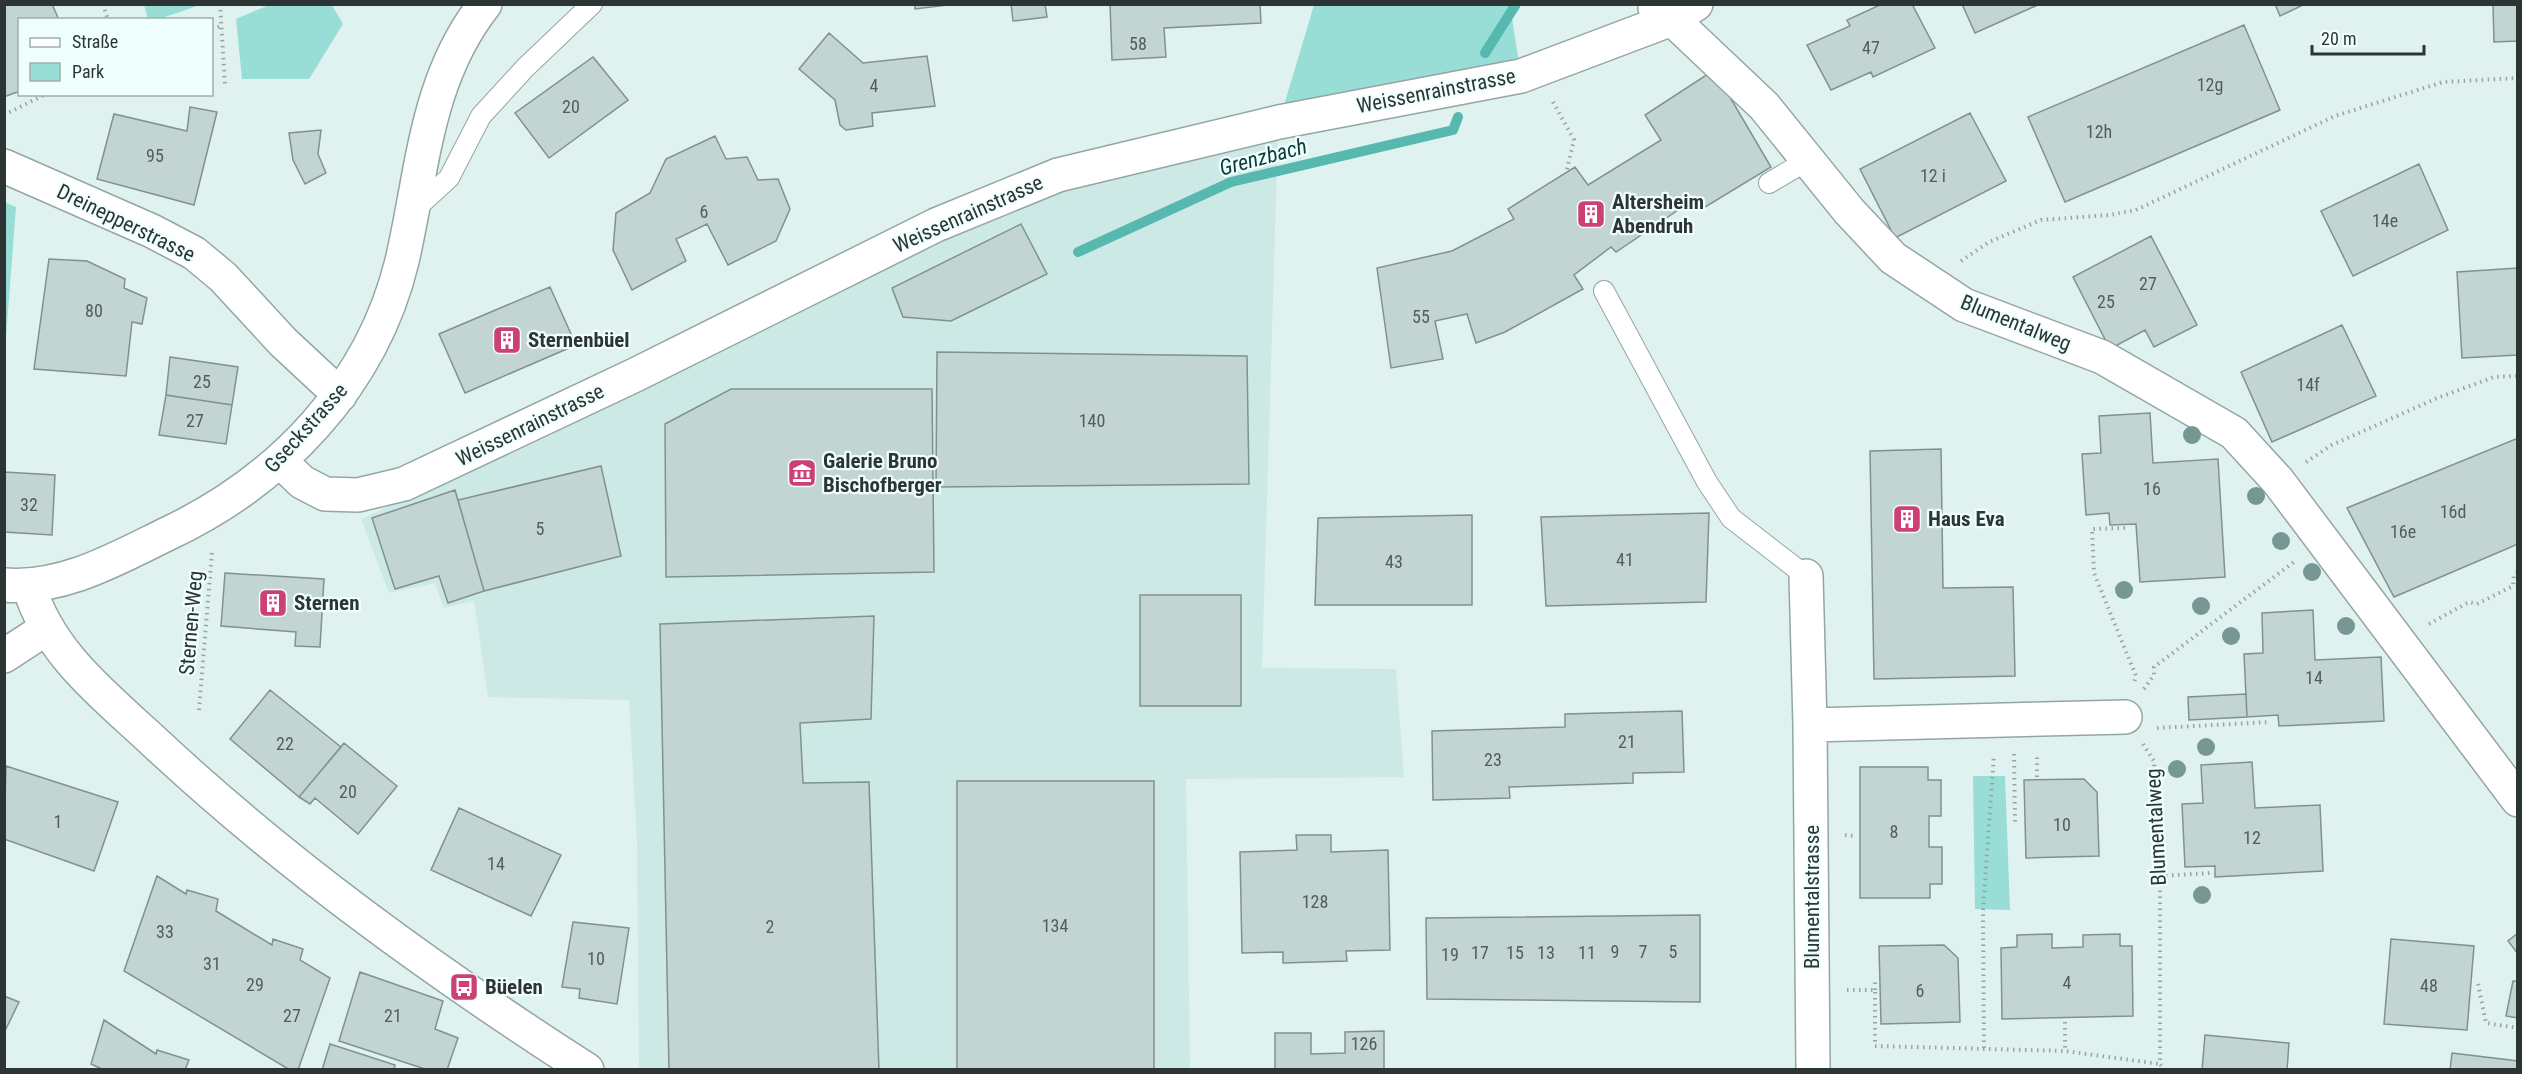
<svg xmlns="http://www.w3.org/2000/svg" width="2522" height="1074" font-family="'Roboto Condensed',sans-serif">
	<style>
		.built { fill: #cde9e5 }
		.green { fill: #98ded6 }
		.lines { fill: none; stroke-linecap: round; stroke-linejoin: round }
		.stream { stroke: #56b8af; stroke-width: 10 }
		.building { fill: #c2d5d2; stroke: #80928f; stroke-width: 1.5 }
		.lane-casing { stroke: #94a6a4; stroke-width: 22 }
		.street-casing { stroke: #94a6a4; stroke-width: 36 }
		.secondary-casing { stroke: #94a6a4; stroke-width: 36 }
		.path { stroke: #96a5a3; stroke-width: 4; stroke-dasharray: 1.5 4.5; stroke-linecap: butt }
		.lane { stroke: #fff; stroke-width: 20 }
		.street { stroke: #fff; stroke-width: 33 }
		.secondary { stroke: #fff; stroke-width: 33 }
		.tree { fill: #769794 }
		.labels { text-anchor: middle; dominant-baseline: central; stroke-width: 4.5; stroke-linejoin: round; paint-order: stroke }
		.number-label { font-size: 18px; fill: #525d5c }
		.street-label { font-size: 21px; fill: #2d3534; stroke: #effffd }
		.poi-label { font-size: 21px; font-weight: bold; fill: #2d3534; stroke: #effffd; text-anchor: start }
		.water-label { font-size: 22px; font-style: italic; fill: #0d3c38; stroke: #effffd }
	</style>
	<rect width="100%" height="100%" fill="#dff2f0"/>
	<path class="built" d="M 1278,130 L 1262,668 L 1396,669 L 1404,777 L 1186,779 L 1190,1069 L 639,1069 L 637,842 L 629,700 L 488,697 L 474,601 L 443,608 L 435,583 L 389,593 L 361,519 L 636,393 L 885,267 L 1088,172 Z"/>
	<path class="green" d="M 203,4 L 159,19 L 148,19 L 144,5 Z
		M 332,5 L 343,24 L 309,79 L 242,79 L 236,19 L 269,5 Z
		M 1314,5 L 1510,5 L 1521,76 L 1279,122 Z
		M 4,202 L 16,207 L 5,351 L 4,351 Z
		M 1973,776 L 2005,776 L 2010,910 L 1975,909 Z"/>
	<g class="lines">
		<path class="stream" d="M 1485,53 L 1516,4
			M 1078,252 L 1231,182 L 1453,130 L 1458,117"/>
	</g>
	<path class="building" d="M 4,4 L 52,4 L 59,20 L 20,20 L 20,91 L 4,97 Z
		M 915,4 L 956,4 L 915,9 Z
		M 1011,4 L 1045,4 L 1047,17 L 1013,21 Z
		M 1110,4 L 1260,4 L 1261,23 L 1164,28 L 1166,57 L 1112,60 Z
		M 1882,4 L 1912,4 L 1935,48 L 1873,77 L 1871,72 L 1831,90 L 1807,45 L 1850,26 L 1847,20 Z
		M 1962,4 L 2040,4 L 1975,33 Z
		M 2275,4 L 2305,4 L 2280,16 Z
		M 2493,4 L 2518,4 L 2518,41 L 2494,42 Z
		M 2244,25 L 2280,110 L 2065,202 L 2028,117 Z
		M 829,33 L 863,63 L 927,56 L 935,106 L 872,113 L 873,126 L 846,130 L 840,125 L 835,100 L 799,69 Z
		M 593,57 L 628,100 L 549,158 L 515,113 Z
		M 1714,70 L 1771,167 L 1702,209 L 1696,198 L 1616,252 L 1611,247 L 1574,275 L 1583,289 L 1505,332 L 1476,343 L 1467,314 L 1435,321 L 1443,359 L 1391,368 L 1377,268 L 1452,251 L 1514,219 L 1508,209 L 1575,167 L 1588,185 L 1661,140 L 1645,115 Z
		M 190,107 L 217,112 L 194,205 L 97,179 L 114,114 L 187,131 Z
		M 1970,113 L 2006,181 L 1895,238 L 1860,169 Z
		M 321,130 L 318,154 L 326,173 L 305,184 L 293,160 L 289,133 Z
		M 715,136 L 726,159 L 747,157 L 758,180 L 778,179 L 790,209 L 776,241 L 728,265 L 707,224 L 676,239 L 686,261 L 632,290 L 613,250 L 616,213 L 650,193 L 666,159 Z
		M 2419,164 L 2448,230 L 2353,276 L 2321,211 Z
		M 1021,224 L 1047,274 L 951,321 L 903,317 L 892,288 Z
		M 2151,236 L 2197,325 L 2154,347 L 2145,330 L 2110,349 L 2073,277 Z
		M 49,259 L 87,261 L 125,279 L 124,288 L 147,298 L 142,324 L 132,322 L 126,376 L 34,369 Z
		M 2518,268 L 2518,355 L 2462,358 L 2457,272 Z
		M 550,287 L 576,345 L 465,393 L 439,334 Z
		M 2342,325 L 2376,396 L 2272,442 L 2241,372 Z
		M 937,352 L 1247,356 L 1249,484 L 936,487 Z
		M 170,357 L 238,367 L 232,405 L 166,395 Z
		M 731,389 L 932,389 L 934,572 L 666,577 L 665,424 Z
		M 166,395 L 232,405 L 226,444 L 159,435 Z
		M 2150,413 L 2153,463 L 2218,459 L 2225,577 L 2140,582 L 2136,524 L 2110,525 L 2109,513 L 2086,515 L 2082,454 L 2101,453 L 2099,416 Z
		M 2518,438 L 2518,544 L 2394,597 L 2347,508 Z
		M 1941,449 L 1943,588 L 2013,587 L 2015,676 L 1874,679 L 1870,451 Z
		M 601,466 L 621,556 L 484,591 L 458,500 Z
		M 4,472 L 55,475 L 52,535 L 4,532 Z
		M 455,490 L 484,591 L 448,603 L 439,576 L 395,589 L 372,518 Z
		M 1709,513 L 1706,602 L 1546,606 L 1541,517 Z
		M 1472,515 L 1472,605 L 1315,605 L 1318,518 Z
		M 225,573 L 324,579 L 320,647 L 295,646 L 296,632 L 221,626 Z
		M 1140,595 L 1241,595 L 1241,706 L 1140,706 Z
		M 2313,610 L 2315,660 L 2381,657 L 2384,721 L 2279,726 L 2278,715 L 2247,717 L 2244,654 L 2263,653 L 2262,613 Z
		M 874,616 L 871,719 L 800,723 L 803,783 L 869,782 L 879,1070 L 669,1070 L 660,624 Z
		M 270,690 L 341,747 L 299,797 L 230,739 Z
		M 2246,694 L 2247,717 L 2189,720 L 2188,697 Z
		M 1682,711 L 1684,772 L 1633,773 L 1633,783 L 1509,787 L 1510,798 L 1433,800 L 1432,731 L 1565,727 L 1565,714 Z
		M 344,743 L 397,786 L 358,834 L 315,798 L 310,804 L 299,797 Z
		M 2252,762 L 2255,808 L 2320,805 L 2323,871 L 2215,877 L 2215,866 L 2185,867 L 2182,804 L 2203,803 L 2201,765 Z
		M 6,766 L 118,802 L 94,871 L 4,839 Z
		M 1860,767 L 1928,767 L 1928,780 L 1941,780 L 1941,816 L 1929,816 L 1929,847 L 1942,847 L 1942,884 L 1930,884 L 1930,898 L 1860,898 Z
		M 2084,779 L 2097,792 L 2099,856 L 2026,858 L 2024,780 Z
		M 957,781 L 1154,781 L 1154,1070 L 957,1070 Z
		M 459,808 L 561,855 L 531,916 L 431,870 Z
		M 1296,835 L 1331,835 L 1331,852 L 1388,850 L 1390,950 L 1346,951 L 1347,961 L 1283,963 L 1283,952 L 1242,953 L 1240,852 L 1297,850 Z
		M 157,876 L 186,894 L 187,890 L 218,899 L 216,911 L 272,945 L 273,939 L 303,949 L 300,960 L 330,978 L 298,1070 L 290,1070 L 124,971 Z
		M 1700,915 L 1700,1002 L 1427,999 L 1426,918 Z
		M 573,922 L 629,928 L 617,1004 L 579,998 L 580,989 L 562,987 Z
		M 2518,933 L 2518,954 L 2508,941 Z
		M 2052,934 L 2052,948 L 2083,947 L 2083,935 L 2120,934 L 2120,946 L 2132,946 L 2133,1016 L 2002,1019 L 2001,948 L 2017,947 L 2017,935 Z
		M 2391,939 L 2474,946 L 2467,1030 L 2384,1024 Z
		M 1944,945 L 1958,958 L 1960,1022 L 1881,1024 L 1879,946 Z
		M 360,972 L 443,1001 L 435,1029 L 458,1038 L 447,1070 L 428,1070 L 339,1041 Z
		M 2513,981 L 2518,981 L 2518,1018 L 2506,1016 Z
		M 4,996 L 19,1002 L 4,1033 Z
		M 104,1020 L 156,1054 L 157,1050 L 189,1060 L 185,1070 L 104,1070 L 91,1064 Z
		M 1384,1031 L 1384,1070 L 1275,1070 L 1275,1033 L 1311,1033 L 1311,1054 L 1345,1053 L 1345,1032 Z
		M 2205,1035 L 2289,1043 L 2287,1070 L 2202,1070 Z
		M 330,1044 L 395,1065 L 394,1070 L 322,1070 Z
		M 2452,1053 L 2518,1061 L 2518,1070 L 2450,1070 Z"/>
	<g class="lines">
		<g class="lane-casing">
			<path id="lane" d="M 1769,183 L 1808,160
				M 413,211 L 449,178 L 481,116 L 525,68 L 592,4
				M 1604,291 L 1707,482 L 1731,518 L 1806,576"/>
		</g>
		<g class="street-casing">
			<path id="street" d="M 1655,8 L 1672,19 L 1764,106 L 1849,211 L 1893,258 L 1964,305 L 2102,357 L 2234,433 L 2278,481 L 2518,800
				M 4,166 L 152,231 L 194,253 L 223,277 L 283,342 L 340,395
				M 280,461 L 302,482 L 325,494 L 358,495 L 404,484 L 635,375 L 936,225 L 1058,175 L 1279,122 L 1521,76 L 1672,19 L 1696,4
				M 1806,576 L 1810,725
				M 4,656 L 47,628
				M 1813,1070 L 1810,725 L 2125,717"/>
		</g>
		<g class="secondary-casing">
			<path id="secondary" d="M 4,585 C 62,590 116,559 167,534 C 280,481 372,385 402,261 C 423,171 425,80 485,4
				M 29,586 C 48,651 101,693 149,737 C 283,863 433,971 587,1070"/>
		</g>
		<path class="path" d="M 103,4 L 108,20
			M 220,4 L 225,85
			M 212,29 L 221,26
			M 1553,102 L 1574,140 L 1566,173
			M 4,115 L 46,94
			M 1961,261 L 1989,242 L 2041,220 L 2110,215 L 2136,210 L 2335,116 L 2443,82 L 2518,78
			M 2306,462 L 2332,445 L 2435,399 L 2494,377 L 2518,376
			M 2125,528 L 2092,529 L 2094,573 L 2136,676 L 2134,682
			M 2429,624 L 2469,602 L 2477,604 L 2513,586 L 2514,574 L 2518,573
			M 2144,689 L 2154,675 L 2154,667 L 2294,562
			M 199,710 L 212,552
			M 2157,728 L 2270,722
			M 2143,744 L 2154,761 L 2160,876 L 2160,1064 L 2165,1070
			M 2014,754 L 2015,822
			M 2037,777 L 2037,756
			M 1845,835 L 1854,836
			M 2160,876 L 2210,873
			M 2478,984 L 2486,1023 L 2518,1028
			M 1847,990 L 1875,990 L 1875,1046 L 2065,1051 L 2160,1064
			M 1875,990 L 1875,979
			M 2065,1022 L 2065,1051
			M 1984,1048 L 1983,910 L 1994,755"/>
		<use href="#lane" class="lane"/>
		<use href="#street" class="street"/>
		<use href="#secondary" class="secondary"/>
	</g>
	<g class="tree">
		<circle cx="2192" cy="435" r="9"/>
		<circle cx="2256" cy="496" r="9"/>
		<circle cx="2281" cy="541" r="9"/>
		<circle cx="2312" cy="572" r="9"/>
		<circle cx="2124" cy="590" r="9"/>
		<circle cx="2201" cy="606" r="9"/>
		<circle cx="2346" cy="626" r="9"/>
		<circle cx="2231" cy="636" r="9"/>
		<circle cx="2206" cy="747" r="9"/>
		<circle cx="2177" cy="769" r="9"/>
		<circle cx="2202" cy="895" r="9"/>
	</g>
	<defs>
		<g id="building-square" transform="scale(1.5)"><rect x="-9" y="-9" width="18" height="18" rx="4" fill="#cc4074" stroke="#effffd"/><path d="M-4-6H4V6H1V3H-1V6H-4ZM-2.5-4.3h1.7v1.8h-1.7ZM.8-4.3h1.7v1.8H.8ZM-2.5-1h1.7V.8h-1.7ZM.8-1h1.7V.8H.8Z" fill="#fff"/></g>
		<g id="museum-square" transform="scale(1.5)"><rect x="-9" y="-9" width="18" height="18" rx="4" fill="#cc4074" stroke="#effffd"/><path d="M0-6L6-3V-2H-6V-3ZM-5-1h2V3h-2ZM-1-1h2V3h-2ZM3-1h2V3H3ZM-6 4H6V6H-6Z" fill="#fff"/></g>
		<g id="bus-square" transform="scale(1.5)"><rect x="-9" y="-9" width="18" height="18" rx="4" fill="#cc4074" stroke="#effffd"/><path d="M-5-6H5V4H4V6H2V4H-2V6H-4V4H-5ZM-3.5-4V0h7V-4ZM-3.5 1.2v1.5H-2V1.2ZM2 1.2v1.5H3.5V1.2Z" fill="#fff"/></g>
	</defs>
	<g fill-rule="evenodd">
		<use href="#building-square" x="1591" y="214"/>
		<use href="#building-square" x="507" y="340"/>
		<use href="#museum-square" x="802" y="473"/>
		<use href="#building-square" x="1907" y="519"/>
		<use href="#building-square" x="273" y="603"/>
		<use href="#bus-square" x="464" y="987"/>
	</g>
	<g class="labels">
		<g class="number-label">
			<text x="1138" y="43">58</text>
			<text x="1871" y="47">47</text>
			<text x="2210" y="84">12g</text>
			<text x="874" y="85">4</text>
			<text x="571" y="106">20</text>
			<text x="2099" y="131">12h</text>
			<text x="155" y="155">95</text>
			<text x="1933" y="175">12 i</text>
			<text x="704" y="211">6</text>
			<text x="2385" y="220">14e</text>
			<text x="2148" y="283">27</text>
			<text x="2106" y="301">25</text>
			<text x="94" y="310">80</text>
			<text x="1421" y="316">55</text>
			<text x="202" y="381">25</text>
			<text x="2308" y="384">14f</text>
			<text x="195" y="420">27</text>
			<text x="1092" y="420">140</text>
			<text x="2152" y="488">16</text>
			<text x="29" y="504">32</text>
			<text x="2453" y="511">16d</text>
			<text x="540" y="528">5</text>
			<text x="2403" y="531">16e</text>
			<text x="1625" y="559">41</text>
			<text x="1394" y="561">43</text>
			<text x="2314" y="677">14</text>
			<text x="1627" y="741">21</text>
			<text x="285" y="743">22</text>
			<text x="1493" y="759">23</text>
			<text x="348" y="791">20</text>
			<text x="58" y="821">1</text>
			<text x="2062" y="824">10</text>
			<text x="1894" y="831">8</text>
			<text x="2252" y="837">12</text>
			<text x="496" y="863">14</text>
			<text x="1315" y="901">128</text>
			<text x="1055" y="925">134</text>
			<text x="770" y="926">2</text>
			<text x="165" y="931">33</text>
			<text x="1615" y="951">9</text>
			<text x="1643" y="951">7</text>
			<text x="1673" y="951">5</text>
			<text x="1480" y="952">17</text>
			<text x="1515" y="952">15</text>
			<text x="1546" y="952">13</text>
			<text x="1587" y="952">11</text>
			<text x="1450" y="954">19</text>
			<text x="596" y="958">10</text>
			<text x="212" y="963">31</text>
			<text x="2067" y="982">4</text>
			<text x="255" y="984">29</text>
			<text x="2429" y="985">48</text>
			<text x="1920" y="990">6</text>
			<text x="292" y="1015">27</text>
			<text x="393" y="1015">21</text>
			<text x="1364" y="1043">126</text>
		</g>
		<g class="street-label">
			<text transform="translate(1436 91) rotate(-11)">Weissenrainstrasse</text>
			<text transform="translate(968 214) rotate(-24)">Weissenrainstrasse</text>
			<text transform="translate(126 223) rotate(26)">Dreinepperstrasse</text>
			<text transform="translate(2016 323) rotate(22)">Blumentalweg</text>
			<text transform="translate(530 425) rotate(-26)">Weissenrainstrasse</text>
			<text transform="translate(306 428) rotate(-48)">Gseckstrasse</text>
			<text transform="translate(191 623) rotate(-85)">Sternen-Weg</text>
			<text transform="translate(2156 827) rotate(-93)">Blumentalweg</text>
			<text transform="translate(1812 897) rotate(-90)">Blumentalstrasse</text>
		</g>
		<g class="poi-label">
			<text x="1612" y="202">Altersheim<tspan x="1612" dy="24">Abendruh</tspan></text>
			<text x="528" y="340">Sternenbüel</text>
			<text x="823" y="461">Galerie Bruno<tspan x="823" dy="24">Bischofberger</tspan></text>
			<text x="1928" y="519">Haus Eva</text>
			<text x="294" y="603">Sternen</text>
			<text x="485" y="987">Büelen</text>
		</g>
		<g class="water-label">
			<text transform="translate(1263 157) rotate(-15)">Grenzbach</text>
		</g>
	</g>
	<rect width="2522" height="1074" fill="none" stroke="#2d3534" stroke-width="12"/>
	<rect x="18" y="18" width="195" height="78" fill="#effffd" stroke="#a1aead" stroke-width="1.5"/>
	<rect x="30" y="38" width="30" height="9" fill="#ffffff" stroke="#a1aead" stroke-width="1.5"/>
	<text x="72" y="48" font-size="18" fill="#2d3534">Straße</text>
	<rect x="30" y="63" width="30" height="18" fill="#98ded6" stroke="#a1aead" stroke-width="1.5"/>
	<text x="72" y="78" font-size="18" fill="#2d3534">Park</text>
	<path d="M2312 45v9h112v-9" fill="none" stroke="#2d3534" stroke-width="3"/>
	<text x="2321" y="45" font-size="18" fill="#2d3534" stroke="#effffd" stroke-width="4.5" paint-order="stroke">20 m</text>
</svg>
